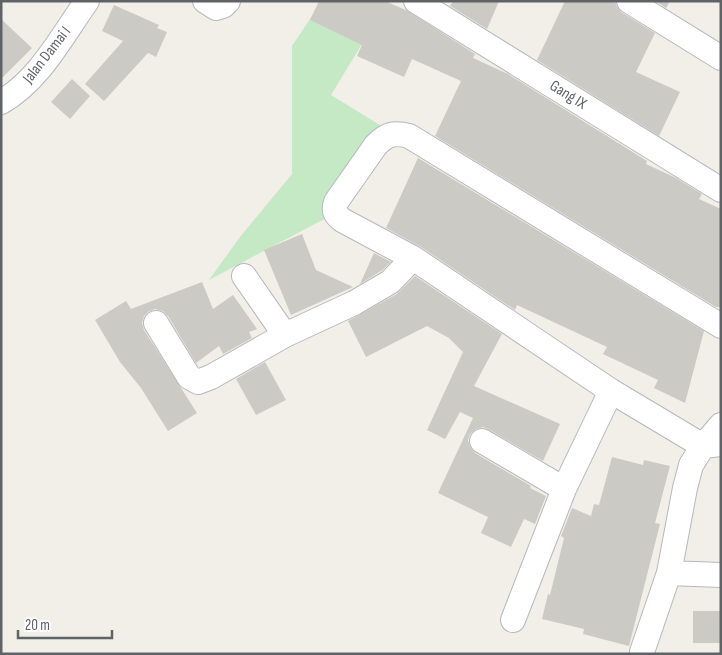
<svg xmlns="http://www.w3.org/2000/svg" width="722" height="655" font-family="'Sofia Sans Condensed',sans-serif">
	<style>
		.green { fill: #c5e8c5 }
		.building { fill: #cccac5 }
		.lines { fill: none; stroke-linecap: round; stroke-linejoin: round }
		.street-casing { stroke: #b5b8bc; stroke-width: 26 }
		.street { stroke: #fff; stroke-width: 24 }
		.labels { text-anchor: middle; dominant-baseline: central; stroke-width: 4; stroke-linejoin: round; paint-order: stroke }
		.street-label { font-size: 16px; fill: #5f6368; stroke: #fff }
	</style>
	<rect width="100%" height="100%" fill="#f1efe8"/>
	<path class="green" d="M 322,1 L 388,1 L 331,95 L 383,127 L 328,217 L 209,280 L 240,237 L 292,174 L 292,46 Z"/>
	<path class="building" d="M 319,1 L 385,1 L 408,11 L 475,54 L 473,58 L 508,74 L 647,161 L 646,164 L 676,178 L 702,194 L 699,199 L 721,209 L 721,307 L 716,307 L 435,136 L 461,81 L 412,59 L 404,77 L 357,56 L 362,45 L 310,20 Z
		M 453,1 L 499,1 L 487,29 L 450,6 Z
		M 565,1 L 615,1 L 617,7 L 621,12 L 655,33 L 636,72 L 680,92 L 659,136 L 537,60 Z
		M 656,1 L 670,1 L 666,8 Z
		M 114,5 L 159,25 L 157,28 L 167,32 L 156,57 L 148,53 L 104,101 L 85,84 L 123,41 L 102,31 Z
		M 1,19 L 32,48 L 1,79 Z
		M 72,79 L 90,96 L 70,119 L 51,102 Z
		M 418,158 L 704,331 L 685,403 L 654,388 L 658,380 L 603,354 L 607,347 L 517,305 L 515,310 L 421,247 L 386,228 Z
		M 302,234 L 316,270 L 353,287 L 291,315 L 264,250 Z
		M 374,253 L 391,262 L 381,271 L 360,284 Z
		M 415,276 L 502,334 L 474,386 L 560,424 L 543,461 L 488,429 L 483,427 L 476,429 L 470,434 L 468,440 L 470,447 L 475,453 L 531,486 L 530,488 L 546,496 L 535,524 L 524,519 L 511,547 L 481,533 L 488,517 L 438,493 L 473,418 L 460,412 L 445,439 L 427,430 L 463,352 L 449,338 L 427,326 L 366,357 L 348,321 L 397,294 Z
		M 202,282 L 213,309 L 233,295 L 257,329 L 249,332 L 252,338 L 223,354 L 219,346 L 196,363 L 168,316 L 163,311 L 155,309 L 148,312 L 144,316 L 142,323 L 144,330 L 197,413 L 168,431 L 141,388 L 120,362 L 95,320 L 126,301 L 131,309 Z
		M 265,362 L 286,400 L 256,415 L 236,379 Z
		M 612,457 L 643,465 L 644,460 L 670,466 L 655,523 L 660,524 L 629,646 L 583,634 L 584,629 L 542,619 L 548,594 L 550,595 L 564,538 L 561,536 L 572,508 L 591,516 L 594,504 L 599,505 Z
		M 693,611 L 721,611 L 721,643 L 693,643 Z"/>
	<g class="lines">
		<g class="street-casing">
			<path id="street" d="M 205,1 L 216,8 L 223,6 L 228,1
				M 416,1 L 721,190
				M 629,1 L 721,58
				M 1,102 C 39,81 62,36 87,1
				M 244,276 L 285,335
				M 156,323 L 189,377 L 198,382 L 211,377 L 285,335 L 354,303 L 390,282 L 413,258
				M 721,326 L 409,136 C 394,132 387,134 376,145 L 336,202 C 333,211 335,214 342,220 L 413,258 L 611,391 L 703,446 L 721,444
				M 482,441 L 564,489
				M 669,573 L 721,575
				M 513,620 L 564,489 L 611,391
				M 642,652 L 669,573 L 685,488 L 691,465 L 703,446 L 721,425"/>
		</g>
		<use href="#street" class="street"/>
	</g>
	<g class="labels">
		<g class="street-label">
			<text transform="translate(47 55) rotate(-52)">Jalan Damai I</text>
			<text transform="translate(568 95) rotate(32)">Gang IX</text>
		</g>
	</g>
	<rect width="722" height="655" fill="none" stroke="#5f6368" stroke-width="5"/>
	<path d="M18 630v8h94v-8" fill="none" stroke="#5f6368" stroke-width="2.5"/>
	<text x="25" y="630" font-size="15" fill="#5f6368" stroke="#ffffff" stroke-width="4" paint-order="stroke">20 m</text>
</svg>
